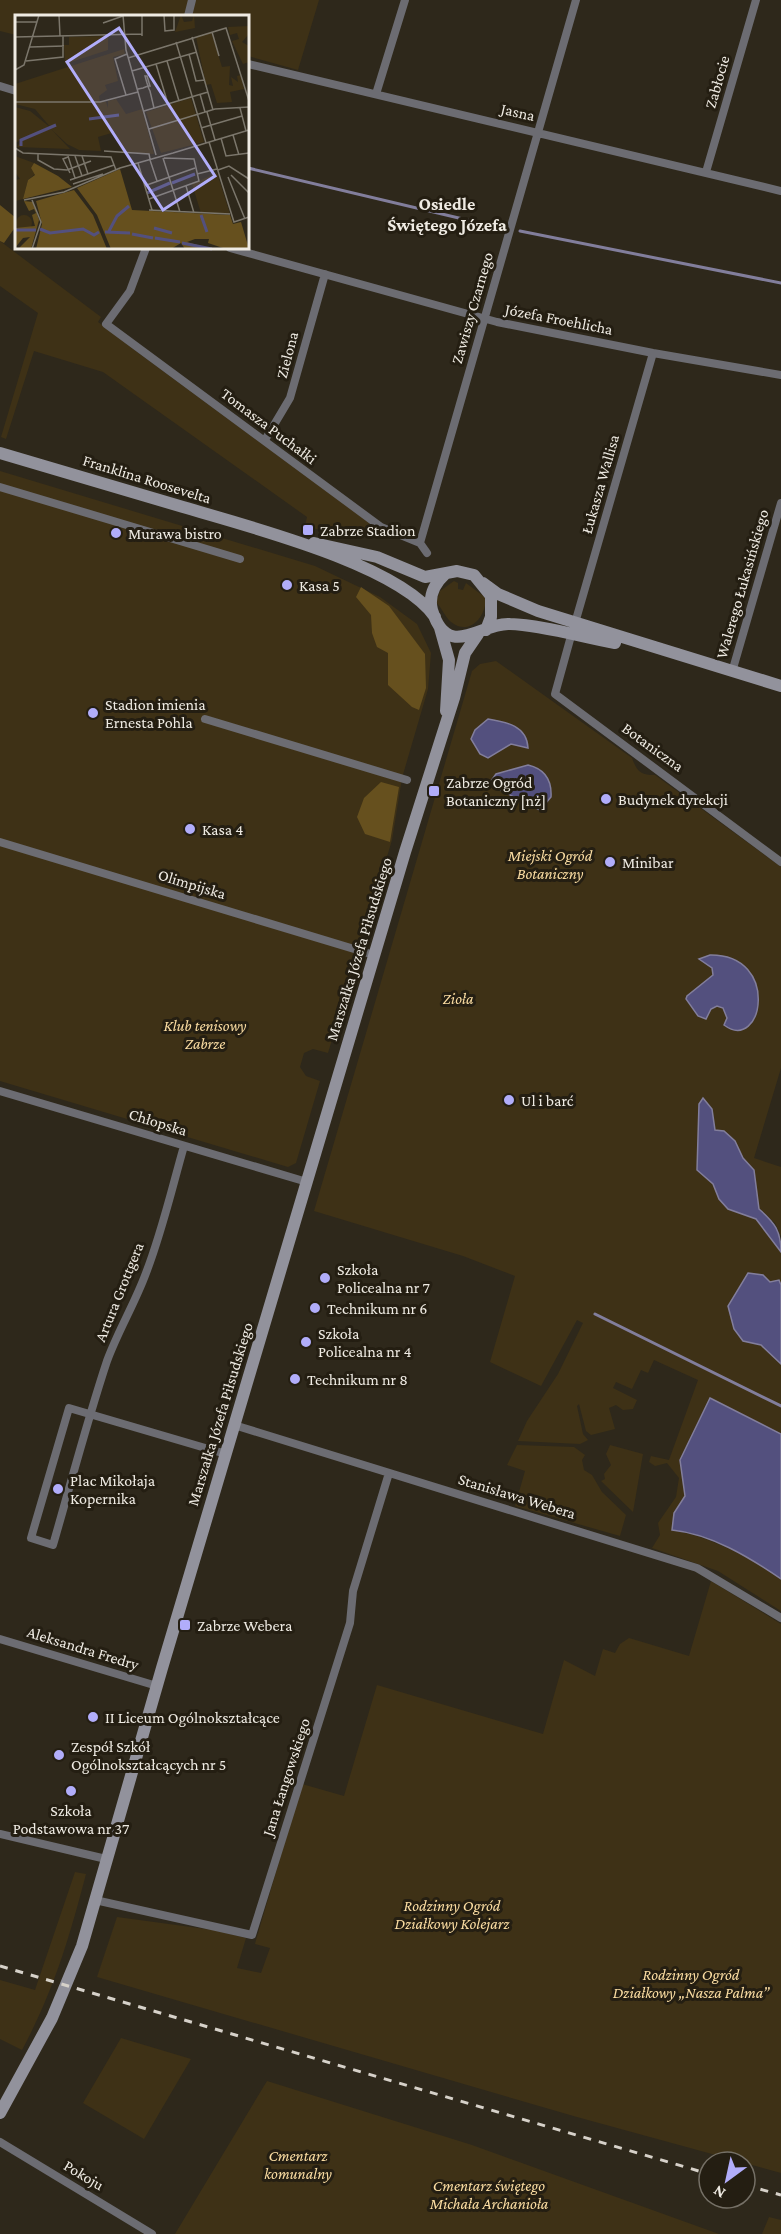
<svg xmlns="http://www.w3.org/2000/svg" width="781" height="2234" font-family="'Crimson Pro',serif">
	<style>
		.green { fill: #3e3116 }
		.forest { fill: #66501e }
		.water { fill: #53507e; stroke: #827e9c; stroke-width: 1.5 }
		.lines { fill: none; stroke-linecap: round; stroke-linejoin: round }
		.stream { stroke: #827e9c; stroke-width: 3 }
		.street { stroke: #6c6c72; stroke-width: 8 }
		.secondary { stroke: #92929c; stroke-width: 12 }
		.rail { stroke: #d6d1c9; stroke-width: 3; stroke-dasharray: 8 8; stroke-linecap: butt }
		.poi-dot { fill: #b1adfa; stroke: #241e12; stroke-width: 2 }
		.labels { text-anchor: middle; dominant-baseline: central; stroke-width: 6; stroke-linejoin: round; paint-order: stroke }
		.street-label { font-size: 16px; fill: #efebe3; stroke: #241e12 }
		.poi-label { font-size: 16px; fill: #efebe3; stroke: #241e12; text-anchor: start }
		.park-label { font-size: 16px; font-style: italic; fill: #fbdda2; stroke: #241e12 }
		.neighbourhood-label { font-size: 18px; font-weight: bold; fill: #efebe3; stroke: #241e12 }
		.inset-river { fill: none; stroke: #53507e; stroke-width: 3 }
		.inset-road { fill: none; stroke: #7b766b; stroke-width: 1.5 }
		.view { fill: #b1adfa; fill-opacity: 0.15; stroke: #b1adfa; stroke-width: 3 }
		.inset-edge { fill: none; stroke: #efebe3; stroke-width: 3 }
	</style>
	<rect width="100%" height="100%" fill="#2e281b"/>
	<path class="green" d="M 0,0 L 319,0 L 298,70 L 248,56 L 248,16 L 16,16 L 16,35 L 0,31 Z
		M 0,241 L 101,317 L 98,322 L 137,352 L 382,532 L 377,537 L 337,525 L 332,533 L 305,526 L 307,517 L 103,372 L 34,351 L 6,439 L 1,437 L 38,313 L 0,286 Z
		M 0,471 L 315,566 L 380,597 L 417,624 L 431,653 L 428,689 L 402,778 L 392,840 L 328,1053 L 313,1049 L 304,1053 L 300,1067 L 306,1076 L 320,1081 L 296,1163 L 288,1167 L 0,1081 Z
		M 454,581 L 458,583 L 458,589 L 463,590 L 466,583 L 486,598 C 486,616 470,637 451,622 C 445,617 442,608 436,602 L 440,591 Z
		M 496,661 L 632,758 C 637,772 641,775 655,775 L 781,867 L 781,1068 L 754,1158 L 781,1167 L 781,1236 L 775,1223 L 759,1209 L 754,1170 L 743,1158 L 735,1141 L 715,1130 L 712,1109 L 699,1104 L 697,1170 L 713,1184 L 719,1199 L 728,1209 L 756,1219 L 781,1252 L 781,1285 L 778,1280 L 743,1341 L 761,1345 L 781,1364 L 781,1434 L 710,1398 L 680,1460 L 685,1496 L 674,1513 L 672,1530 C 711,1537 748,1556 781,1579 L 781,1611 L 718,1571 L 652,1548 L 660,1535 L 658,1523 L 676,1497 L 679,1478 L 667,1463 L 655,1466 L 649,1462 L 651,1456 L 669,1460 L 698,1380 L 654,1360 L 648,1373 L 641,1370 L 632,1389 L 616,1382 L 613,1388 L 637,1400 L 633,1409 L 623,1410 L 616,1405 L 609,1408 L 615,1429 L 591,1435 L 586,1431 L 579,1404 L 577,1406 L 583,1434 L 588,1440 L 580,1444 L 518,1441 L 527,1421 L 558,1374 L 583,1323 L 577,1320 L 541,1386 L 490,1362 L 515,1276 L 463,1256 L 314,1211 L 472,671 L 480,664 Z
		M 517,1445 L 574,1447 L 585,1455 L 582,1460 L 584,1470 L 592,1475 L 602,1492 L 626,1515 L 620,1536 L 515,1506 L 525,1471 L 507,1465 Z
		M 610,1445 L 643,1454 L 633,1512 L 601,1481 L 605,1479 L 604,1474 L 611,1465 L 606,1454 Z
		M 711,1581 L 781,1624 L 781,2173 L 577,2117 L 97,1977 L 117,1917 L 213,1930 L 246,1938 L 237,1968 L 261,1973 L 270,1948 L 255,1944 L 256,1940 L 302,1784 L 344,1796 L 377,1685 L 543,1734 L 564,1660 L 595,1676 L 603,1649 L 615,1653 L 620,1644 L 629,1638 L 689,1656 Z
		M 75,1872 L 86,1874 C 69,1939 54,1990 22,2050 L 0,2039 L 0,1980 L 35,1990 Z
		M 121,2038 L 191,2059 L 144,2139 L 83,2103 Z
		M 267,2081 L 472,2145 L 719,2234 L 175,2234 Z
		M 769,2217 L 781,2220 L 781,2234 L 762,2234 Z"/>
	<path class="forest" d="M 0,205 L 16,218 L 16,226 L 4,243 L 0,241 Z
		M 361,587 L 389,606 L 425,654 L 426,688 L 419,710 L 412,707 L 388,685 L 388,653 L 377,647 L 372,633 L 371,615 L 356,597 Z
		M 381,782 L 399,787 L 390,842 L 365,834 L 357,817 L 364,798 Z"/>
	<path class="water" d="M 488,719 C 507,722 527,726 528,748 L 511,744 L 488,758 L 480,754 L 471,739 L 475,730 Z
		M 528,765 C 545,769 552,780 551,797 L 540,810 L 496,788 L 491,781 L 496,774 Z
		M 710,955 C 781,954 763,1054 724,1025 L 727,1018 L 723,1008 L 717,1006 L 711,1009 L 706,1019 L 698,1016 L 686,999 L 687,996 L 713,975 L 712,968 L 699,959 Z
		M 703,1098 L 712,1109 L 715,1130 L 724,1131 L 735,1141 L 743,1158 L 754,1170 L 759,1209 C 775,1223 781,1231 781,1252 L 756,1219 L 728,1209 L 719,1199 L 713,1184 L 697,1170 L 699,1104 Z
		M 748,1273 L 763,1275 L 770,1282 L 779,1280 L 781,1285 L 781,1364 L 761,1345 L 743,1341 L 734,1329 L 728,1306 Z
		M 710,1398 L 781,1434 L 781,1579 C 749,1557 711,1534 672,1530 L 674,1513 L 685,1496 L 680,1460 Z"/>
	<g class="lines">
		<path class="stream" d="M 248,168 L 501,228
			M 520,231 L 781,283
			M 595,1314 L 781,1406"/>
		<path class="street" d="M 188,16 L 192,0
			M 248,64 L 781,191
			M 0,86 L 16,91
			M 376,94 L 405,0
			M 706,172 L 756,0
			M 146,248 L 130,291 L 106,324 L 381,527 L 420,543
			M 230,248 L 497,322 L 653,353 L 781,375
			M 265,440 L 290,398 L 325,274
			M 0,487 L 240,559
			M 427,553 L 420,543 L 576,0
			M 575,623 L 653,353
			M 571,636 L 555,694 L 781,862
			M 732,672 L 781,503
			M 205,719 L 407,780
			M 0,842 L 374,955
			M 0,1091 L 307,1182
			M 184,1146 C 172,1188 162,1232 146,1273 C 135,1303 118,1331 107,1361 C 87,1421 71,1483 53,1545 L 31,1538 L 69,1408 C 119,1423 169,1437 219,1452 L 225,1453
			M 234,1425 L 697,1568 L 781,1618
			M 0,1639 L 157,1686
			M 0,1834 L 106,1859
			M 95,1900 L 252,1935 L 350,1623 L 353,1591 L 389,1473
			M 0,2142 L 152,2234"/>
		<path class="secondary" d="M 0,453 C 61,471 122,489 183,507 C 246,526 398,564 435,617
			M 314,543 L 377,557 L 425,577 L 457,571 L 474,575 L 491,596 L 491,617 L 486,630
			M 446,573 C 435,583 428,595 432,610 C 448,662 481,622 510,624 C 542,625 582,637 615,643
			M 483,583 L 498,594 L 538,611 L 781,686
			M 440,628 L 449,660 L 446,711
			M 0,2113 L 52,2018 L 82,1946 L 162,1668 L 405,852 L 454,698 L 465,653 L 478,634"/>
		<path class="rail" d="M 0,1966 L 709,2174
			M 745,2185 L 781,2195"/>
	</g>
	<g class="poi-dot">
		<rect x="302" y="524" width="12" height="12" rx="3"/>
		<circle cx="116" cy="533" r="6"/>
		<circle cx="287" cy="585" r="6"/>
		<circle cx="93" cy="713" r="6"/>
		<rect x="428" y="785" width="12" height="12" rx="3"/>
		<circle cx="606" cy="799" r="6"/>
		<circle cx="190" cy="829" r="6"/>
		<circle cx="610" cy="862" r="6"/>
		<circle cx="509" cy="1100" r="6"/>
		<circle cx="325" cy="1278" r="6"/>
		<circle cx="315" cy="1308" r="6"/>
		<circle cx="306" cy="1342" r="6"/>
		<circle cx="295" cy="1379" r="6"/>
		<circle cx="58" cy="1489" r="6"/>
		<rect x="179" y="1619" width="12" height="12" rx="3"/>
		<circle cx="93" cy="1717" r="6"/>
		<circle cx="59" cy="1755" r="6"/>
		<circle cx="71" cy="1791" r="6"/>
	</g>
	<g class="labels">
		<g class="street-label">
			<text transform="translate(717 82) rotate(-74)">Zabłocie</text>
			<text transform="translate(518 112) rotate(13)">Jasna</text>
			<text transform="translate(472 308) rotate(-74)">Zawiszy Czarnego</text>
			<text transform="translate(559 319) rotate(11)">Józefa Froehlicha</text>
			<text transform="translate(287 355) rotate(-75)">Zielona</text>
			<text transform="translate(269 426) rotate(37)">Tomasza Puchałki</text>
			<text transform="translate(147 479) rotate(17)">Franklina Roosevelta</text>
			<text transform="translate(600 484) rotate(-74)">Łukasza Wallisa</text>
			<text transform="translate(742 584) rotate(-74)">Walerego Łukasińskiego</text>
			<text transform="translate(653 747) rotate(36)">Botaniczna</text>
			<text transform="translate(192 884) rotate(17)">Olimpijska</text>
			<text transform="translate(359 949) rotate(-73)">Marszałka Józefa Piłsudskiego</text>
			<text transform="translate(158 1122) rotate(17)">Chłopska</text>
			<text transform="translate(119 1292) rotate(-68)">Artura Grottgera</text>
			<text transform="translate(220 1414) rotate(-73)">Marszałka Józefa Piłsudskiego</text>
			<text transform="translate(517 1496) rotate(17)">Stanisława Webera</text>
			<text transform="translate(83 1648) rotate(17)">Aleksandra Fredry</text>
			<text transform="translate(286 1777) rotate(-72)">Jana Łangowskiego</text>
			<text transform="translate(84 2175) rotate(31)">Pokoju</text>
		</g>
		<g class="poi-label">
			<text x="320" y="530">Zabrze Stadion</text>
			<text x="128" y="533">Murawa bistro</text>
			<text x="299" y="585">Kasa 5</text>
			<text x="105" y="704">Stadion imienia<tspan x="105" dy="18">Ernesta Pohla</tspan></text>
			<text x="446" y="782">Zabrze Ogród<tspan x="446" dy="18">Botaniczny [nż]</tspan></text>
			<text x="618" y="799">Budynek dyrekcji</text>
			<text x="202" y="829">Kasa 4</text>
			<text x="622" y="862">Minibar</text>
			<text x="521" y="1100">Ul i barć</text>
			<text x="337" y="1269">Szkoła<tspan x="337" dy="18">Policealna nr 7</tspan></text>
			<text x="327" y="1308">Technikum nr 6</text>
			<text x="318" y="1333">Szkoła<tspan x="318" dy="18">Policealna nr 4</tspan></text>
			<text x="307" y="1379">Technikum nr 8</text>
			<text x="70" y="1480">Plac Mikołaja<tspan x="70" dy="18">Kopernika</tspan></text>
			<text x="197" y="1625">Zabrze Webera</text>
			<text x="105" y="1717">II Liceum Ogólnokształcące</text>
			<text x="71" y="1746">Zespół Szkół<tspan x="71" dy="18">Ogólnokształcących nr 5</tspan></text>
			<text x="71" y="1810" text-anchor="middle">Szkoła<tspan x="71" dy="18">Podstawowa nr 37</tspan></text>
		</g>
		<g class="park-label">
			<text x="550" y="855">Miejski Ogród<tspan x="550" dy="18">Botaniczny</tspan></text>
			<text x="458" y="998">Zioła</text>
			<text x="205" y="1025">Klub tenisowy<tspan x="205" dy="18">Zabrze</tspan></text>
			<text x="452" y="1905">Rodzinny Ogród<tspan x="452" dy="18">Działkowy Kolejarz</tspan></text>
			<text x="691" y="1974">Rodzinny Ogród<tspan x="691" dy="18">Działkowy „Nasza Palma”</tspan></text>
			<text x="298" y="2155">Cmentarz<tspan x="298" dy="18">komunalny</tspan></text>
			<text x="489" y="2185">Cmentarz świętego<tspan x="489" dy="18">Michała Archanioła</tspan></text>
		</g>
		<g class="neighbourhood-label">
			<text x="447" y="204">Osiedle<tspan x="447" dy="21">Świętego Józefa</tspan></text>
		</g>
	</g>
	<g transform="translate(15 15)">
		<rect width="234" height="234" fill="#2e281b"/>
		<path d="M 166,0 L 169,7 L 177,6 L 179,0 L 180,13 L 160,17 ZM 234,11 L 233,20 L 227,27 L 234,31 L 234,47 L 228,49 L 217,26 L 224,24 L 222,18 L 215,20 L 213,12 ZM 196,17 L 207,52 L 215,51 L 214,70 L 218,71 L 216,62 L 223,67 L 222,61 L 226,60 L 229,74 L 215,77 L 217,87 L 202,88 L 196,69 L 191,70 L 181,22 ZM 93,21 L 93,35 L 50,49 L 49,30 L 54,30 L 54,22 ZM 109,34 L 110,39 L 98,42 L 103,66 L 90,70 L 92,75 L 84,81 L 85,87 L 91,87 L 93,93 L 93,86 L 101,84 L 111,99 L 127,94 L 139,139 L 107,137 L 100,117 L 83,122 L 86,136 L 64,135 L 52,129 L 36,114 L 55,134 L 2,132 L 6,125 L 0,128 L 0,92 L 15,96 L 36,113 L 20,94 L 0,89 L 0,69 ZM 176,83 L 189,127 L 146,138 L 131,97 ZM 0,141 L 19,148 L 16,153 L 20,159 L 13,165 L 8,184 L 1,186 L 0,165 L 5,164 L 0,157 ZM 202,158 L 215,199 L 186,198 L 177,169 ZM1 208a8 8 0 1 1 16 0a8 8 0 1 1-16 0Z" fill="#3e3116"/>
		<path d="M 19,148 L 43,161 L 57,172 L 8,184 L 13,165 L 20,160 L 16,153 ZM 105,154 L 117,195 L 215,200 L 218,209 L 226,207 L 234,234 L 211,234 L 193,228 L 194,224 L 180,224 L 172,227 L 197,234 L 170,234 L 166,228 L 156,234 L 96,234 L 82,200 L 62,173 ZM 59,175 L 78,200 L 92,234 L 21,234 L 27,209 L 21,186 ZM 9,186 L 18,187 L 24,205 L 16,234 L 3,234 L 15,222 L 8,223 L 0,233 L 0,213 L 20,211 L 17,200 L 21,198 L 19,194 L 14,196 Z" fill="#66501e"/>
		<path class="inset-river" d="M 74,104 L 104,100M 6,131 L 6,125 L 41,110M 157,168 L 180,159M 132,178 L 155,168M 186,200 L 192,217M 139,213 L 157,218M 25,214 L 35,218 L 68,214 L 79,220 L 84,217M 0,215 L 21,215M 94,216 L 102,201 L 114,191M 90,217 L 115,218M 117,219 L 138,223M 140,223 L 165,227M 167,228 L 197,234"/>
		<path class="inset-road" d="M 44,0 L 45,21M 108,0 L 111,35 L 141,140M 127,0 L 127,21M 149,0 L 150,16 L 159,15 L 159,0M 0,7 L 22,7M 88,8 L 108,1M 197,17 L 204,41M 0,22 L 127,19M 177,22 L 198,95M 161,27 L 191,128M 15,32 L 49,31M 174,39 L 181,66 L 190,65M 113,43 L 211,13 L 234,86M 11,46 L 48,42 L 48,21M 152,46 L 164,86M 141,49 L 153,89M 0,55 L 9,50 L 24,0M 117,56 L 182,37M 123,74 L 128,73 L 133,71 L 135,71 L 132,61 L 130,61 L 132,68 L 134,74 L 135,76 L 139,93M 185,79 L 190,97M 111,80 L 100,44 L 112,39M 0,87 L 85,87 L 123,77M 225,93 L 231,116M 129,96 L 193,77M 192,97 L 200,125M 186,113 L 227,101M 134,114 L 200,94 L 234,92M 218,120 L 224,140M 206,123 L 211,141 L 234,138M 194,127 L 219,207 L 234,202M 0,133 L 8,138 L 96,142 L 101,155M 89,136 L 134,139 L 135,144M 23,138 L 23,145 L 39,154 L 52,155 L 76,146M 158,138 L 234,115M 53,141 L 60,163M 60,141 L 67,161M 67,141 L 73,159M 53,142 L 48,144 L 55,158M 148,143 L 165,197M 135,145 L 142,166M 123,148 L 137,195M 203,155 L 214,151 L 234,164M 182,159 L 202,154M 216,160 L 234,178M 213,162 L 230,204M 55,165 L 99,150M 58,169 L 88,159M 129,171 L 180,153M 171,171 L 179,198M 134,184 L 184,166 L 179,144 L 149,143M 9,185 L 49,177 L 105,153 L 158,138M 17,185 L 26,207 L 17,234M 134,195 L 215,199"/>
		<path class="view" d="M 104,13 L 200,161 L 148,195 L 52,47 Z"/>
		<rect width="234" height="234" class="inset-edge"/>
	</g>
	<g transform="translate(727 2180) rotate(213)"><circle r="28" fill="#241e12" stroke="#757066" stroke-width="1.5"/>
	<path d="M0-4.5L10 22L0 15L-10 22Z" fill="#b1adfa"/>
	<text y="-9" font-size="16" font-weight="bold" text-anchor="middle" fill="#efebe3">N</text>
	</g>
</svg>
